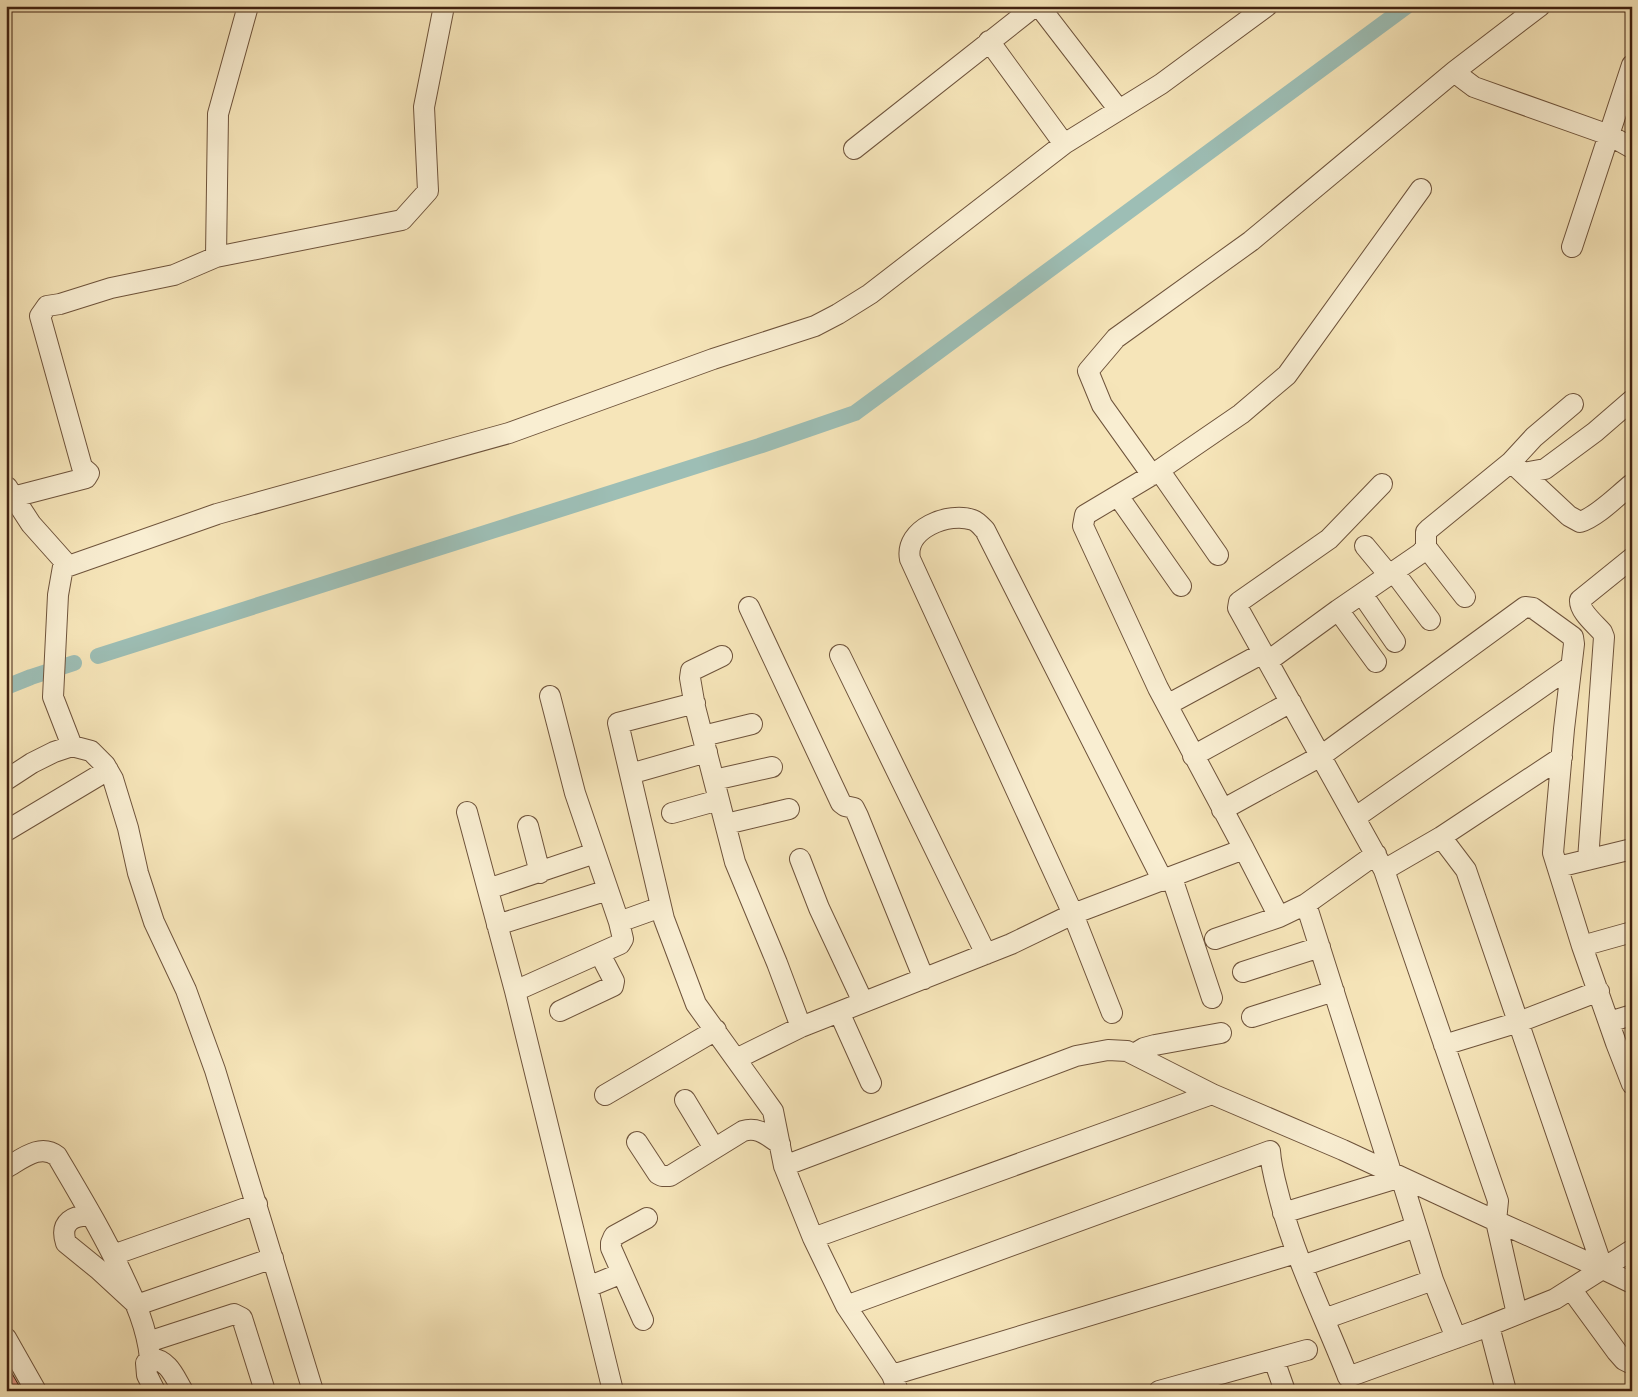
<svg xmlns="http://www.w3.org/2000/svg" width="1638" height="1397" font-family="'IM FELL English',serif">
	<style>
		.shadow { fill: #0003 }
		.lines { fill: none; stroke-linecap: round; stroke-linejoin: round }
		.canal { stroke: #9dbeb5; stroke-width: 16 }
		.building { fill: #e29787; stroke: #412211 }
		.minor-casing { stroke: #6e533b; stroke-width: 22 }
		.minor { stroke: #f9eed2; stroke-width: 20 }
	</style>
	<rect width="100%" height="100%" fill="#f6e5b9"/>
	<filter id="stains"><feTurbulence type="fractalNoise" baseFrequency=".004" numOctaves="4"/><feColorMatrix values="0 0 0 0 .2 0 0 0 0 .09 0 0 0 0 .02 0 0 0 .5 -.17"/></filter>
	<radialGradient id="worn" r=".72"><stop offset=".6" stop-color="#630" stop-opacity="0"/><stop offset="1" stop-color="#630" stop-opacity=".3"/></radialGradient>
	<path class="shadow" d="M 6,1355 L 27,1391 L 6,1391 Z"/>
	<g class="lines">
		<path class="canal" d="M 98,656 L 759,446 L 855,413 L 1407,6
			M 6,687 L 31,677 L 74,663"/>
	</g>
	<path class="building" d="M 6,1363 L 22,1391 L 6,1391 Z"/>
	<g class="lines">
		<g class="minor-casing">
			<path id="minor" d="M 1039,6 L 1119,110
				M 1540,6 L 1455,71 L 1462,78 L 1474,87 L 1609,135 L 1632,148
				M 989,41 L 1064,144
				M 854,149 L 1035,6
				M 1572,247 L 1632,65
				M 216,257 L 218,114 L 248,6
				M 1573,404 L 1534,437 L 1511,462 L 1569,516 L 1580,522 C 1597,517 1618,495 1632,484
				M 1159,470 L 1218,555
				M 1523,473 L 1545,469 L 1595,432 L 1632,400
				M 1152,475 L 1102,405 L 1088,371 L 1116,338 L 1251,241 L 1455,71
				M 1382,484 L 1329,539 L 1239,602 L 1238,608 L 1384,870 L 1498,1201 L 1496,1221 L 1517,1314
				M 7,487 L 31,524 L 64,561 L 58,595 L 53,697 L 72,746
				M 1118,496 L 1181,586
				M 6,501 L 13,497 L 86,478 L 89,473 L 82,467 L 40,316 L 47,306 L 60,304 L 111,288 L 174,275 L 216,257 L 402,220 L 428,191 L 424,107 L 444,6
				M 1365,546 L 1389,575
				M 1426,547 L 1465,597
				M 63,568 L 217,514 L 509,433 L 713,359 L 815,326 L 838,314 L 870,294 L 1064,144 L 1161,84 L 1267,6
				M 1394,572 L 1430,620
				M 1362,594 L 1395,642
				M 749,607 L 841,803 L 845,806 L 854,808 L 858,816 L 924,979
				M 1338,610 L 1376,662
				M 840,655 L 986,954
				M 722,656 L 691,671 L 690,678 L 695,707 L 735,862 L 777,963 L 801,1027
				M 1268,661 L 1338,610 L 1421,553 L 1426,547 L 1426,532 L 1429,529 L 1511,462
				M 550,696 L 575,793 L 619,922
				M 695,703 L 618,723 L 664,919 L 696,1004 L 773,1111 L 784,1166 L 813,1238 L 846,1306 L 892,1375 L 898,1391
				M 1167,705 L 1263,653
				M 703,736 L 752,724
				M 1193,756 L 1291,702
				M 630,774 L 707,752
				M 6,780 L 32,763 L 54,752 L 72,746 L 91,751 L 105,765 L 113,779 L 128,828 L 138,873 L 154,922 L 186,990 L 215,1070 L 313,1391
				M 714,780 L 772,767
				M 1222,810 L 1321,756 L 1525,607 L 1533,608 L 1573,637 L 1574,644 L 1564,729 L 1553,853 L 1582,946 L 1616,1043 L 1632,1084
				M 467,812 L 515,991 L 613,1391
				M 672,813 L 719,800
				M 1356,817 L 1570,667
				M 726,824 L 789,809
				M 528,826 L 540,873
				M 6,831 L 108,770
				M 1441,837 L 1466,870 L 1603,1269 L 1632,1283
				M 1244,849 L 1279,917
				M 800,859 L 819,908 L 863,1002
				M 1588,860 L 1604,637 L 1602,632 C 1595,624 1579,611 1580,600 L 1632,558
				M 1558,867 L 1632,849
				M 1384,870 L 1441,837 L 1562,757
				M 1172,878 L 1212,998
				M 488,889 L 595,853
				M 1306,904 L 1391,1172
				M 497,925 L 608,890
				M 1215,939 L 1279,917 L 1306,904 L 1376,854
				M 1582,946 L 1632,932
				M 1243,972 L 1320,947
				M 515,991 L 620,944 L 623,939 L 619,922 L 661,907
				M 560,1011 L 613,986 L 614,981 L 600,954
				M 839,1012 L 871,1083
				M 1112,1013 L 1073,914 L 1244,849 L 1158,688 L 1083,526 L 1085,515 L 1152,475 L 1241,414 L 1287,375 L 1421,189
				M 1252,1017 L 1334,991
				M 1609,1022 L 1632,1015
				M 1444,1045 L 1519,1022 L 1599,991
				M 1134,1054 L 1144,1048 L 1155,1045 L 1221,1033
				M 736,1059 L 801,1027 L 1011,944 L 1073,914 L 910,559 C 904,529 949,511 973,520 C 978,522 981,526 985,530 L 1163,881
				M 605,1095 L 716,1030
				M 685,1100 L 714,1148
				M 637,1142 L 658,1174 L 662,1176 L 670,1176 L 743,1131 C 758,1126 768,1136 780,1144
				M 784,1166 L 1076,1056 L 1108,1050 L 1127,1051 L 1212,1094 L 1343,1150 L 1496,1221 L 1603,1269
				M 6,1168 C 22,1159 40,1143 57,1156 C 80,1195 103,1233 122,1274 C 135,1301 147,1328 150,1358 L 146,1363 L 147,1375 L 155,1391
				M 1283,1213 L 1401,1177 L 1433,1280 L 1456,1338
				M 92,1216 C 74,1214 59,1222 66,1243 L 98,1269 L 137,1305 L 273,1258
				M 813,1238 L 1212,1094
				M 113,1255 L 257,1204
				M 1302,1266 L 1416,1227
				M 588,1287 L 622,1273
				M 1571,1289 L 1617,1352 L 1624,1360 L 1632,1364
				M 846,1306 L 1270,1151 C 1271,1168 1276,1184 1280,1200 C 1296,1261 1325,1318 1348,1377 L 1478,1330 L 1555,1299 L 1632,1250
				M 1324,1319 L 1433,1280
				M 643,1320 L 611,1248 L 611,1243 L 614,1236 L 647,1218
				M 1489,1326 L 1506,1391
				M 6,1338 L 36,1391
				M 148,1342 L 234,1314 L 242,1318 L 265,1391
				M 150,1358 C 169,1360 174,1376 183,1391
				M 1274,1360 L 1285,1391
				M 892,1375 L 1296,1253
				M 1159,1391 L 1307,1350"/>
		</g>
		<use href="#minor" class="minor"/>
	</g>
	<rect width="1638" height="1397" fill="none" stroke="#f6e5b9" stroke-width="25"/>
	<rect x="8" y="8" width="1623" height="1382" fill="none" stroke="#412211" stroke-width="2.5"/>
	<rect x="12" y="12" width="1613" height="1372" fill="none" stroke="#412211"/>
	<rect width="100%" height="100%" filter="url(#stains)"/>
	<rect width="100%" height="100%" fill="url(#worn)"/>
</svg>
